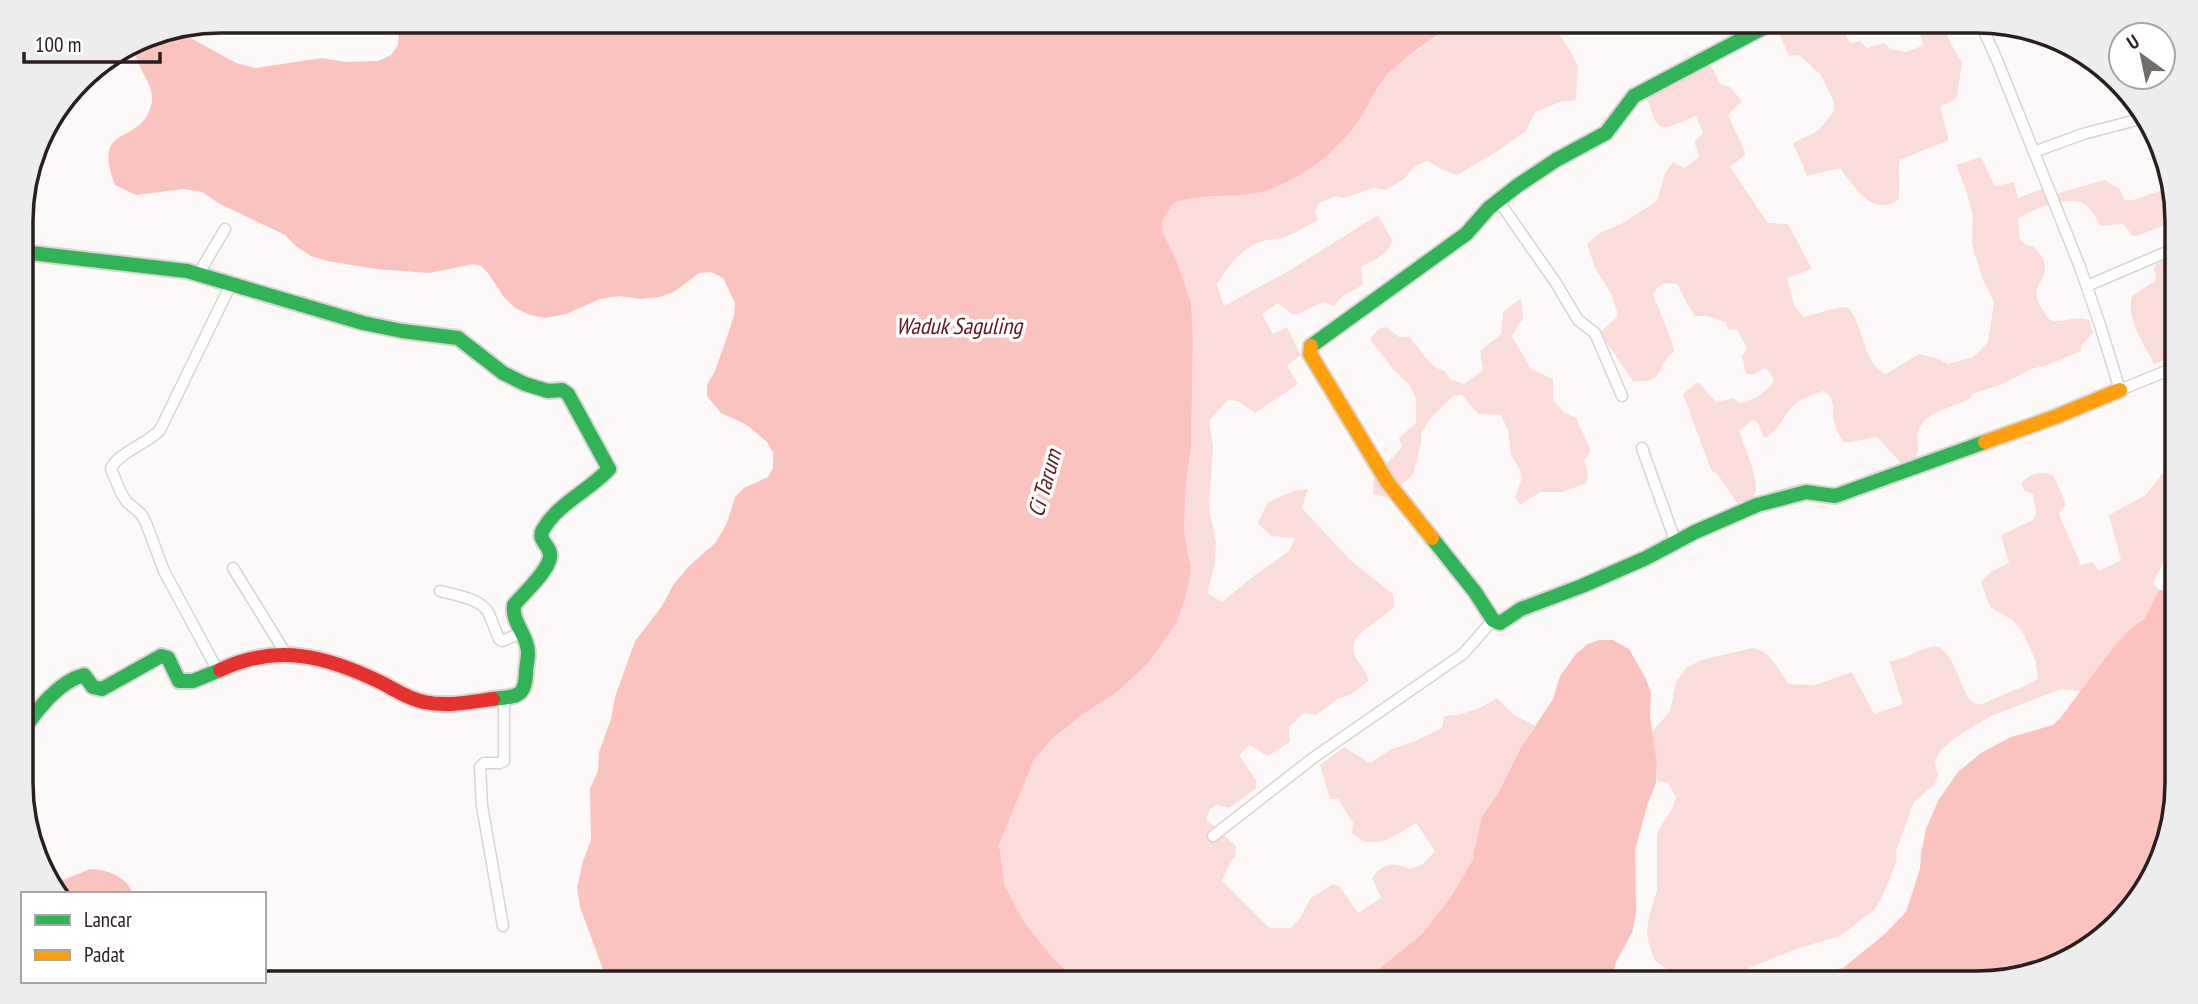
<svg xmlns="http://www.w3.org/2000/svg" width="2198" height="1004" font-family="'PT Sans Narrow',sans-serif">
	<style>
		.green { fill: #fadddb }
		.water { fill: #fac3c0 }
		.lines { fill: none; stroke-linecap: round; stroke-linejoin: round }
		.street-casing { stroke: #dbd3d2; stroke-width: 13 }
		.fast-casing { stroke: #dbd3d2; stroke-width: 18 }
		.slow-casing { stroke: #dbd3d2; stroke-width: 18 }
		.jam-casing { stroke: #dbd3d2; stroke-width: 18 }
		.street { stroke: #fffefe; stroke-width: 10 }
		.fast { stroke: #30b455; stroke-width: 14 }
		.slow { stroke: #ff9f0a; stroke-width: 14 }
		.jam { stroke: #e5322d; stroke-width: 14 }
		.labels { text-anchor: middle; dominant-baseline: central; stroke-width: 7; stroke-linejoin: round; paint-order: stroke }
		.water-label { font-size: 23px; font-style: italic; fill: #66151a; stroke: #fff }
		.rim { fill: none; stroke: #2b1e1e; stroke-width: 3.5 }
	</style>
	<rect width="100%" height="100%" fill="#fdf9f9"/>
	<path class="green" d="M 1457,21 L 1550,21 L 1571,52 L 1578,67 L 1576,100 L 1560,102 L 1535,112 L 1526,131 L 1498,151 L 1457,175 L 1443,170 L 1427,161 L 1414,167 L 1404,179 L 1386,190 L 1374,188 L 1344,198 L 1336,196 L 1319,203 L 1315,212 L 1318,220 C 1306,226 1295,234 1282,238 C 1277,240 1271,239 1266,240 C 1244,245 1227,267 1217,285 L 1224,306 L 1287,272 L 1378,215 L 1392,240 C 1390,254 1373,260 1361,267 L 1363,285 L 1344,295 L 1334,306 L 1324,302 L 1297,314 L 1292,314 L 1278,303 L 1262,314 L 1273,334 L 1287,327 L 1301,355 L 1287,366 L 1298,384 L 1255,413 L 1238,401 L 1228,400 L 1209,421 L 1213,446 L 1209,508 L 1216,542 L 1215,564 L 1207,593 L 1222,602 L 1255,575 L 1289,551 L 1295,538 L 1271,536 L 1258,523 L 1268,502 L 1294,491 L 1308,489 L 1302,508 L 1350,560 L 1393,594 L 1394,606 C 1383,622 1344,634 1355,656 C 1358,664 1357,659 1362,666 C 1365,670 1367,676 1369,681 L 1350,695 L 1337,699 L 1317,715 L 1304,713 L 1289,727 L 1290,742 L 1268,756 L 1249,745 L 1239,755 L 1256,780 L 1256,788 L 1230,808 L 1217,805 L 1210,809 L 1206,819 L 1236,846 L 1235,858 L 1231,861 L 1222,880 L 1269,928 L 1291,928 L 1300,918 L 1311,898 L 1333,884 L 1340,887 L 1358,913 L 1381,898 L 1372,878 C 1383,863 1394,861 1409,869 L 1422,865 L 1435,851 L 1416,823 C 1394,835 1375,854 1352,833 L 1353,823 L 1338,799 L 1330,799 L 1320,765 L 1344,747 L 1370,763 L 1392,749 L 1413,742 L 1442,728 L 1444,717 C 1450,714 1454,716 1460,714 C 1474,711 1485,706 1497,698 L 1513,714 L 1535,726 L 1520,749 L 1497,795 L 1482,816 L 1472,861 L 1450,898 L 1421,935 L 1361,983 L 1080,983 L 1053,958 L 1024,922 L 1005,886 L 999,845 L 1034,760 L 1053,738 L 1086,712 L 1116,693 L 1191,570 L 1184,530 L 1186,484 L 1191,449 L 1193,342 L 1178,267 L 1163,234 L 1162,222 L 1173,203 L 1189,197 L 1235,196 L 1364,112 L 1380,83 L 1399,64 Z
		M 1773,21 L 1850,21 L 1842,27 L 1850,43 L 1860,41 L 1867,48 L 1885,43 L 1890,49 L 1906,52 L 1924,45 L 1919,33 L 1929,23 L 1940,23 C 1948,35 1953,50 1962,62 L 1957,97 L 1954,100 L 1940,107 L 1949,140 L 1900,160 C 1897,173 1901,186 1898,200 C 1872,218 1854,186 1840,168 L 1807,176 L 1793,143 L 1818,131 L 1834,111 L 1834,102 L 1821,75 L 1799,55 L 1789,56 Z
		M 1704,52 L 1721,85 L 1730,87 L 1742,101 L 1728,115 L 1746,154 L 1730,167 L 1768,223 L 1788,224 L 1812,269 L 1787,278 L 1795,307 L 1804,317 C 1818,314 1833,307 1848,307 C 1865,326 1862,364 1886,374 L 1919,354 L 1939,359 L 1948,364 L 1973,357 L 1988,342 L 1994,303 L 1982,277 L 1972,244 L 1973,216 L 1966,190 L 1956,165 L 1981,157 L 1995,186 L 2014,182 L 2018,198 L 2042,189 L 2045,197 L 2104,180 L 2119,188 L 2125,200 L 2133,200 L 2172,187 L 2175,195 L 2175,228 L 2170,223 L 2137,236 L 2133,236 L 2123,224 L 2101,226 C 2097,220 2093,212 2088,207 C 2073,191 2034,210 2018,218 L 2020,239 L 2026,245 L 2034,247 C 2039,253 2045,258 2045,266 C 2046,286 2026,284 2044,312 C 2046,315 2048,319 2051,320 C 2059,324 2075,315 2089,320 L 2093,333 L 2081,347 L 2081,351 L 2045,366 L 2031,369 L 2003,384 L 1972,394 L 1971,398 C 1954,408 1927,410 1919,430 C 1914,441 1923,447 1913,462 L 1900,462 L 1877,437 L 1851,442 L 1843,442 C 1840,436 1836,430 1835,424 C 1831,411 1837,398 1823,391 C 1812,395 1799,399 1791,408 C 1782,419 1778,432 1764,438 L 1757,422 L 1753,420 L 1739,431 C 1743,443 1763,486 1753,497 C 1750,500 1741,502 1737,503 L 1718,475 L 1711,470 L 1683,394 L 1698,382 L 1716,402 L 1734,398 L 1740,403 C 1754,401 1766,392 1774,381 L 1771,374 L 1765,368 L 1752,375 L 1746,373 L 1742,356 L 1747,349 L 1737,329 L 1729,330 L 1725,322 L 1708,316 L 1694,316 L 1677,284 C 1666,282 1659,284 1653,294 L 1672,342 L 1674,352 C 1655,364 1668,384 1633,381 L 1600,333 L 1616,318 L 1618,314 L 1611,294 L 1595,268 L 1587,244 L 1600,233 L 1621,224 L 1657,201 L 1665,173 L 1673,162 L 1684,168 L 1698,158 L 1699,154 L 1694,142 L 1703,133 L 1696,116 L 1669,127 L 1661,127 L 1655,121 L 1648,102 L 1634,90 L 1643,81 Z
		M 2176,255 L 2176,282 L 2173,290 L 2176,296 L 2176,324 L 2167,329 L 2166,333 L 2172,357 L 2154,364 C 2145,345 2125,317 2132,296 L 2155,281 L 2156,277 L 2154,268 L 2156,264 Z
		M 1521,298 L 1523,318 L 1512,336 L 1531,369 L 1553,379 L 1553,400 L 1564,412 L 1576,418 L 1590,449 L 1590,453 L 1584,460 L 1588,473 L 1587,483 L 1562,492 L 1540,492 L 1520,505 L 1515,497 L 1522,478 L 1520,470 L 1511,455 L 1508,430 L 1501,415 L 1478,414 L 1462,395 L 1453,396 L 1429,420 L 1421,434 L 1421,443 L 1413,475 L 1386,497 L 1373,494 L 1374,476 L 1397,453 L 1402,446 L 1399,438 L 1416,423 L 1416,398 L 1410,386 L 1392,368 L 1370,339 L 1379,329 L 1386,327 L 1399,337 L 1409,337 C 1421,349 1429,367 1445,371 L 1450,379 L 1464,384 L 1482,371 C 1484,363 1479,358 1481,350 L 1501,334 L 1503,312 Z
		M 2176,450 L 2176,548 L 2169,551 L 2153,583 L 2159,590 L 2144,619 L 2131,628 L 2115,645 L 2081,691 L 2061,689 L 1989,717 L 1955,738 L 1940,751 L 1935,762 L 1938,776 L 1934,785 L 1914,802 L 1896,851 L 1897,860 L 1890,879 L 1879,903 L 1874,910 L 1840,936 L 1799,948 L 1749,968 L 1726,980 L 1670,972 L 1655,961 L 1648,941 L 1647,933 L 1649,916 L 1657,891 L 1657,835 C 1662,821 1673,812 1676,797 L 1668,783 L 1657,781 L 1657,763 L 1652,732 L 1670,711 L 1676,682 L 1686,668 L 1701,660 L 1753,648 C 1771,651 1778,670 1789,684 L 1815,685 L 1852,672 L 1874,714 L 1903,704 L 1889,661 C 1903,662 1929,642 1940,648 C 1959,659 1962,704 1978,704 C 1984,705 1992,699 1998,697 C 2012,691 2025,687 2038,679 L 2035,659 L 2022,631 L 2012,620 L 1990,607 L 1981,582 L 1991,572 L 2009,563 L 2001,535 L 2033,520 L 2036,512 L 2033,494 L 2025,491 L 2021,484 C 2029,472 2040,472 2053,475 L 2066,504 L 2059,514 L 2081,565 L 2093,562 L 2099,571 L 2121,560 L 2109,515 L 2144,496 L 2150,490 L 2164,471 L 2166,462 Z"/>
	<path class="water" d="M 393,21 L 1457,21 C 1432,40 1402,57 1382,81 C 1374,91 1370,104 1363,114 C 1340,149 1312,172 1273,188 C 1240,201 1205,191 1173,203 L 1162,222 L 1163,233 L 1176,259 L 1191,303 L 1193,342 L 1191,449 L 1186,484 L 1184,530 L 1191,570 L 1186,596 L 1177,622 L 1149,662 L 1116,693 L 1086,712 L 1053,738 L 1034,760 L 999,845 L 1005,886 L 1024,922 L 1053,958 L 1080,983 L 608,983 L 580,907 L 577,888 L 583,861 L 591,840 L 590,789 L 598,771 L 599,752 L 611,719 L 615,697 L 635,641 L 662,606 L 673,585 L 688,567 L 716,542 L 727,523 L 735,497 L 744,488 L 768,477 L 773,468 L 773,453 L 767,442 L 747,425 L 721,413 L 707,396 L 707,385 L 715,371 L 727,337 L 734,315 L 735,303 L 723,278 L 711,272 L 699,273 L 674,292 L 659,297 L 641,299 L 619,296 L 600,299 L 566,314 L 545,318 L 530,315 L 515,308 L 503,296 L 488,273 L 481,266 L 474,264 L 429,273 L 376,269 L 327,261 L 311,256 L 297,247 L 285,235 L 220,204 L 202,192 L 183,189 L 136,195 L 115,185 C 91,122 139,147 151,106 C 158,84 132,67 135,44 L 145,36 L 176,30 L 236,63 L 255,68 L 322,58 L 346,62 L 378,61 L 391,55 L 398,45 L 399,30 Z
		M 2159,590 L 2169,590 L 2176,595 L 2177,784 L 2162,860 L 2089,949 L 1990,983 L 1777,983 L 1843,968 L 1886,933 L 1906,912 L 1920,869 L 1921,853 L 1926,829 L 1939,799 L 1958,772 L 1981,753 L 2011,737 L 2053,725 L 2061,717 L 2115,645 L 2131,628 L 2144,619 Z
		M 1599,640 L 1613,640 L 1629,649 L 1646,679 L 1651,693 L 1650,717 L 1657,763 L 1656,783 L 1648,803 L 1635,850 L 1636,915 L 1632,933 L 1616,962 L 1614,972 L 1616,983 L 1361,983 L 1421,935 L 1450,898 L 1472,861 L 1482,816 L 1497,795 L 1520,749 L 1553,699 L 1560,676 L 1576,654 L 1588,644 Z
		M 90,869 C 109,870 126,876 133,894 L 58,894 L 53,884 Z"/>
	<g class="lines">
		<g class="street-casing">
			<path id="street" d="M 1980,22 L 1997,60 L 2080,267 L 2100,325 L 2120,390 L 2176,367
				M 2034,152 L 2083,134 L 2144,118
				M 1498,200 L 1556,283 L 1578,320 L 1595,333 L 1622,396
				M 199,273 L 225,229
				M 2087,286 L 2164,253
				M 1642,448 L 1676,543
				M 233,568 L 286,654
				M 440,591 C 455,595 479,598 488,612 C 492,620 495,630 499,639 L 502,641 L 521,633
				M 218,671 L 164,571 L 146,523 L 141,514 L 127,502 L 121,493 L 111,469 C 117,453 147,444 160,430 L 231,284
				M 1213,836 L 1313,758 L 1463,654 L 1493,620
				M 503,926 L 482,806 L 480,767 L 484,763 L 500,763 L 504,761 L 504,697"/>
		</g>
		<g class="fast-casing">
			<path id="fast" d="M 22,252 L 187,271 L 363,323 L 402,331 L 458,338 L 503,373 L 525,384 L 548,391 L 562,390 L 568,394 L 609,469 C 590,490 559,503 544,528 C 535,541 552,545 550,557 C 548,572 524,593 514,605 C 512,622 524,631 527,646 C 530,655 526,664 526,673 C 525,699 515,696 493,699
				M 1311,346 L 1466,234 L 1489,208 L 1517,186 L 1556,160 L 1606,133 L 1634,96 L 1776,21
				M 1432,538 L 1475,592 L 1493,620 L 1500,623 L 1521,609 L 1582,586 L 1646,558 L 1695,532 L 1757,505 L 1806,492 L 1835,496 L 1985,442
				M 23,730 C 38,709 58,682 84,675 L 93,687 L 102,689 L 161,656 L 168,658 L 179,681 L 193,681 L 220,670"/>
		</g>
		<g class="slow-casing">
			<path id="slow" d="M 1311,346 L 1310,354 L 1388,483 L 1432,538
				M 1985,442 L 2055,417 L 2120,390"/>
		</g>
		<g class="jam-casing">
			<path id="jam" d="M 220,670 C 277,643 326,656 380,682 C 394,689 408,699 424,702 C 447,707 471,702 493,699"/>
		</g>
		<use href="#street" class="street"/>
		<use href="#fast" class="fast"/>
		<use href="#slow" class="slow"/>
		<use href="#jam" class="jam"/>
	</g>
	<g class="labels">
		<g class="water-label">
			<text x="959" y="325">Waduk Saguling</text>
			<text transform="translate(1044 483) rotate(-74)">Ci Tarum</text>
		</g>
	</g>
	<path d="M0 0H2198V1004H0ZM221 33H1977A188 188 0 0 1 2165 221V783A188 188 0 0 1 1977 971H221A188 188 0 0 1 33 783V221A188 188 0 0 1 221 33Z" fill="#eeeded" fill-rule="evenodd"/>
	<path class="rim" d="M221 33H1977A188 188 0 0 1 2165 221V783A188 188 0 0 1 1977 971H221A188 188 0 0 1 33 783V221A188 188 0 0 1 221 33Z"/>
	<rect x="21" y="892" width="245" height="91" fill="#ffffff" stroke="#aaa5a5" stroke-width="2"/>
	<rect x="35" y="915" width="35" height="10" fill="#30b455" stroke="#aaa5a5" stroke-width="2"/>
	<text x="84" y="927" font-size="21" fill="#2b1e1e">Lancar</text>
	<rect x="35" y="950" width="35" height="10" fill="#ff9f0a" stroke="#aaa5a5" stroke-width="2"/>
	<text x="84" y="962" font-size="21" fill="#2b1e1e">Padat</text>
	<g transform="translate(2142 56) rotate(327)"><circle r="33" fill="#ffffff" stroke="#aaa5a5" stroke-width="2"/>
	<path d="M0-5L12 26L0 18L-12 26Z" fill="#746b6b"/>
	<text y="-10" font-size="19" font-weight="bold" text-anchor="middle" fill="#2b1e1e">U</text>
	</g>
	<path d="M24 52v10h136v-10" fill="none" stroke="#2b1e1e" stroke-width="3.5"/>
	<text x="35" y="52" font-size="21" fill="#2b1e1e" stroke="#ffffff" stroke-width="5" paint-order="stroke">100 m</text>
</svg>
